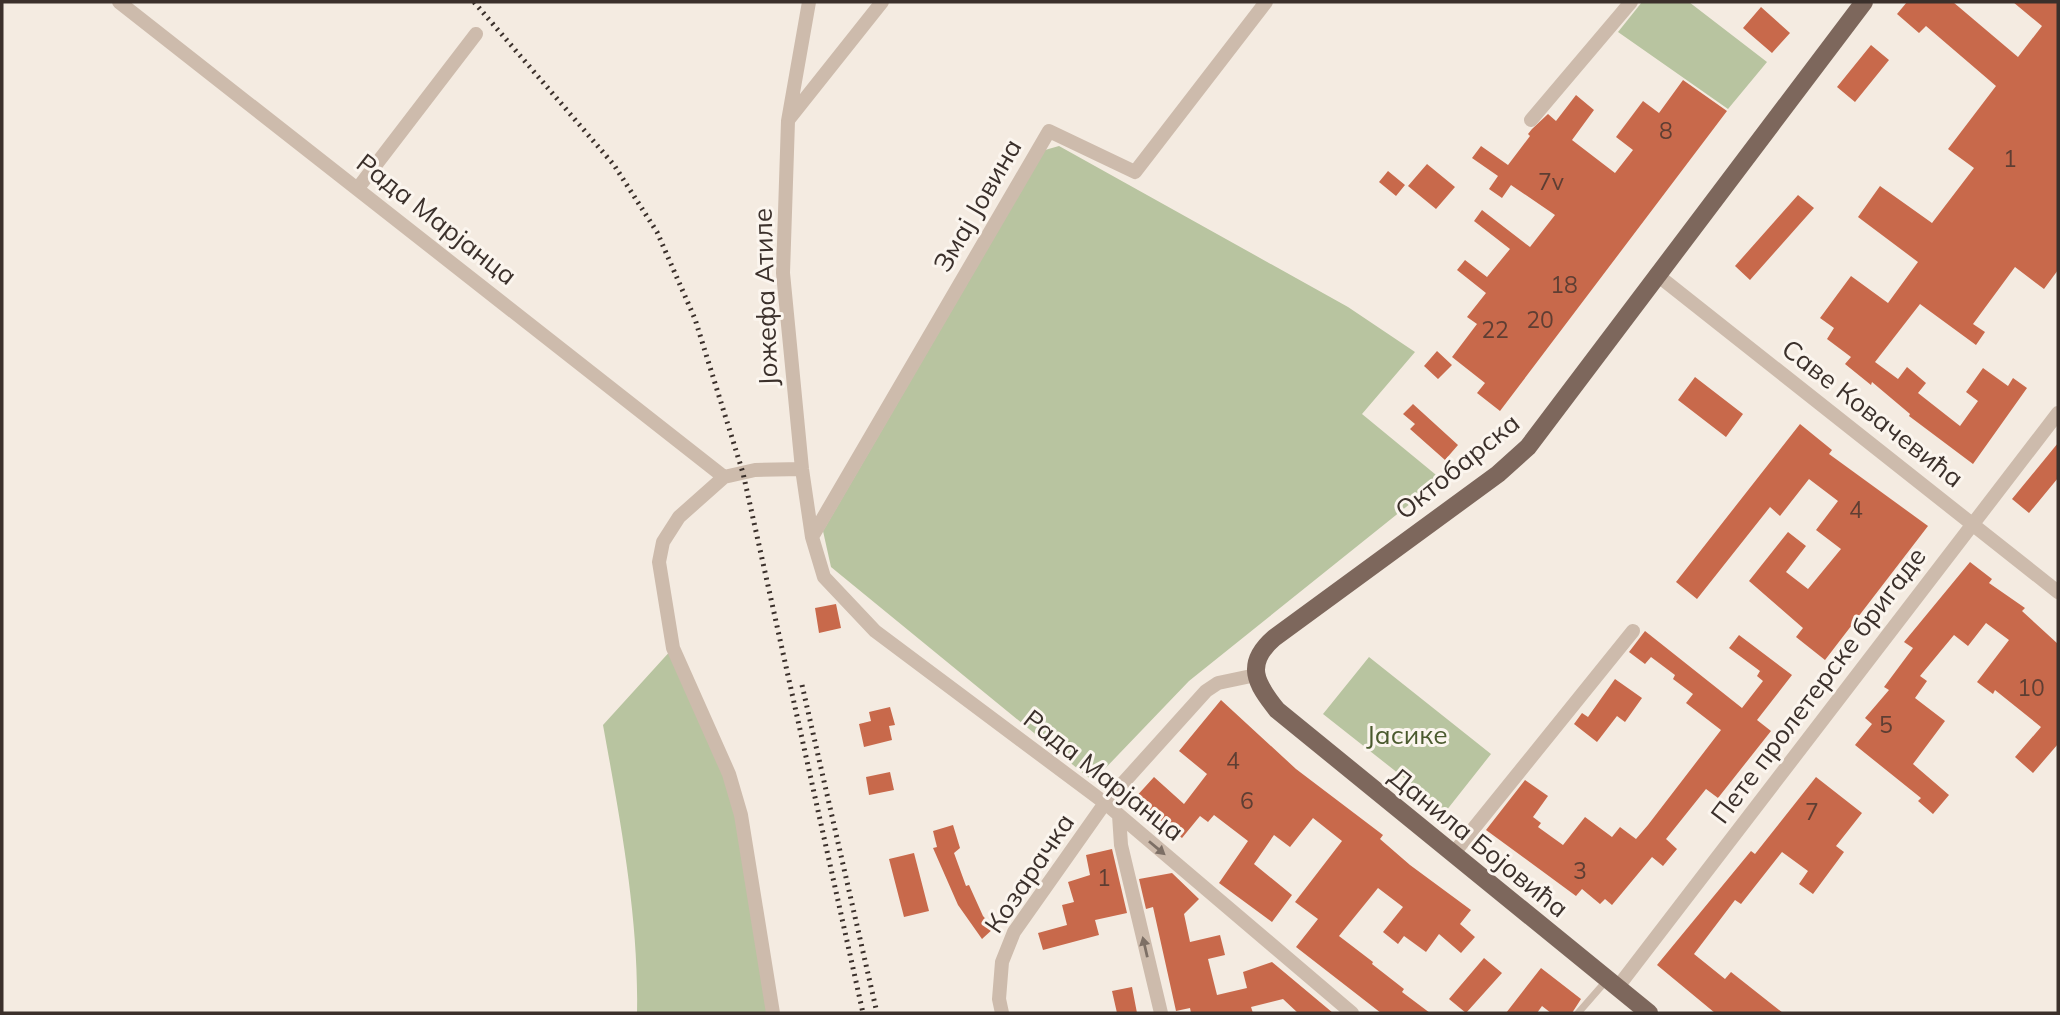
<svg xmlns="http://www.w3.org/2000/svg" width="2060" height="1015" font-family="Mulish,sans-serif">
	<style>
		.green { fill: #b8c4a0 }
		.building { fill: #c8694b }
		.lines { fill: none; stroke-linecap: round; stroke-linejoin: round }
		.service { stroke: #cdbbac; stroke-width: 7 }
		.minor { stroke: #cdbbac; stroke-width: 14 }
		.primary { stroke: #7d675c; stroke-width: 18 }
		.rail { stroke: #3b302b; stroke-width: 5; stroke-dasharray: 2 5; stroke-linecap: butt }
		.oneway { fill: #7d6f65 }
		.labels { text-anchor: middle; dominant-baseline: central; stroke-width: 6; stroke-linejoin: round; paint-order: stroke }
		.number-label { font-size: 23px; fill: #5e3e33 }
		.street-label { font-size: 26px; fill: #3b302b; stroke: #fbf5ee }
		.park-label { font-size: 26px; fill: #4a5a2e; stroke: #fbf5ee }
	</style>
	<rect width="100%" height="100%" fill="#f4ebe1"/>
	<path class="green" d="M 1642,2 L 1689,2 L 1767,62 L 1728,109 L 1618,32 Z
		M 1059,146 L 1348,307 L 1415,352 L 1362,414 L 1441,479 L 1189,681 L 1095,779 L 1089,778 L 831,567 L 823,531 L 1045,150 Z
		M 673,648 L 729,774 L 773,1013 L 637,1013 C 639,917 620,819 603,725 Z
		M 1369,657 L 1491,754 L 1446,811 L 1323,714 Z"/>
	<path class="building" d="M 1907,2 L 1953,2 L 2018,57 L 2042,26 L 2013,2 L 2058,2 L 2058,270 L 2044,289 L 2015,267 L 1973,324 L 1985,332 L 1976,345 L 1920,304 L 1875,362 L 1898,379 L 1907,367 L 1926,383 L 1918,393 L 1960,426 L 1978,401 L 1966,392 L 1983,368 L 2008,386 L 2013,378 L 2027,388 L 1973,464 L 1909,416 L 1910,414 L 1872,382 L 1871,385 L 1845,364 L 1851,357 L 1827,339 L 1834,328 L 1820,318 L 1851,276 L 1888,303 L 1918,262 L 1858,217 L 1880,186 L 1932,223 L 1974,168 L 1948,149 L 1996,86 L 1926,26 L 1919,33 L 1897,14 Z
		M 1761,7 L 1790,33 L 1772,53 L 1743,28 Z
		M 1871,45 L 1889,60 L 1855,102 L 1837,87 Z
		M 1683,80 L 1727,111 L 1500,411 L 1477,393 L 1485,383 L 1452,357 L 1477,324 L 1467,317 L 1486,293 L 1457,270 L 1465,260 L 1487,277 L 1510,249 L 1474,221 L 1482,210 L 1530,247 L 1555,215 L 1511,185 L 1502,198 L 1489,189 L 1498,176 L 1472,158 L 1481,146 L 1508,165 L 1530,136 L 1528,134 L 1532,129 L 1548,114 L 1556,121 L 1576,95 L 1594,110 L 1572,140 L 1615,173 L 1633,150 L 1616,137 L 1643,101 L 1659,113 Z
		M 1427,164 L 1455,187 L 1436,209 L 1408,186 Z
		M 1388,171 L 1405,185 L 1396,196 L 1379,182 Z
		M 1798,195 L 1814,208 L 1750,280 L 1735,266 Z
		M 1437,351 L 1452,365 L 1438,379 L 1424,366 Z
		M 1695,377 L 1743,414 L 1726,437 L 1678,400 Z
		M 1413,404 L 1458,445 L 1445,460 L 1410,429 L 1415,424 L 1403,414 Z
		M 1800,424 L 1832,450 L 1829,454 L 1928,526 L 1825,660 L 1796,637 L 1803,628 L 1749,581 L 1788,532 L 1806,546 L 1786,572 L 1808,589 L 1841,549 L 1816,530 L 1838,501 L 1809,479 L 1780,516 L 1770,507 L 1697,599 L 1676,582 Z
		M 2058,443 L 2058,478 L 2029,513 L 2012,499 Z
		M 1970,562 L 1992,579 L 1989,583 L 2025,608 L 2022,611 L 2058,644 L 2058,744 L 2033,773 L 2015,757 L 2041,727 L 1995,690 L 1993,694 L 1977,682 L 2009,640 L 1986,623 L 1968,646 L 1954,635 L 1920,676 L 1927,681 L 1915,698 L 1945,721 L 1913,764 L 1949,795 L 1933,814 L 1918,801 L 1921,798 L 1855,745 L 1872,724 L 1865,718 L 1889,690 L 1884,687 L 1913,648 L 1904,642 Z
		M 836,604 L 841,628 L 819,633 L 815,608 Z
		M 1645,631 L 1742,708 L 1763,681 L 1757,676 L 1760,671 L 1729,648 L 1739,635 L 1792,675 L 1757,720 L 1771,731 L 1718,798 L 1706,789 L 1666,839 L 1677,849 L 1663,866 L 1652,857 L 1612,905 L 1605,899 L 1600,904 L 1582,889 L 1576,896 L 1486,830 L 1525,780 L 1548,796 L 1533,817 L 1541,823 L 1538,827 L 1563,845 L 1585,817 L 1612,837 L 1620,827 L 1636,839 L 1648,825 L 1721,730 L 1686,703 L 1693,694 L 1673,679 L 1675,675 L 1651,657 L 1645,664 L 1629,652 Z
		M 1615,679 L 1642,698 L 1625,722 L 1617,716 L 1597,742 L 1574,724 L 1582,713 L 1588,717 Z
		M 1221,700 L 1296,769 L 1383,835 L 1380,839 L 1410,865 L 1471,910 L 1460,924 L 1475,937 L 1461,953 L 1439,934 L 1426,952 L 1404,936 L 1398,944 L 1383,932 L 1403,907 L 1378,888 L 1339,936 L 1373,962 L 1372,964 L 1404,989 L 1402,992 L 1430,1013 L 1381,1013 L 1296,947 L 1318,919 L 1295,902 L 1342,841 L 1313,818 L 1290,847 L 1274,835 L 1254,864 L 1292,895 L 1272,922 L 1219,883 L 1248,841 L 1214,815 L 1208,822 L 1200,816 L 1182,838 L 1134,799 L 1154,777 L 1184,804 L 1207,774 L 1179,751 Z
		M 890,707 L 895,725 L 889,726 L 892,740 L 864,747 L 859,724 L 871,721 L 869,712 Z
		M 890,772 L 894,790 L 869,795 L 866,777 Z
		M 1816,777 L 1862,813 L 1836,846 L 1844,852 L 1813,894 L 1799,884 L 1808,871 L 1782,852 L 1741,904 L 1735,900 L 1694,954 L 1725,979 L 1731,972 L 1783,1013 L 1715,1013 L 1657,965 L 1751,851 L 1755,854 Z
		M 953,825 L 960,848 L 954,853 L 966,886 L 969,885 L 983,916 L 994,928 L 982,939 L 958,905 L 933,848 L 937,847 L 933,831 Z
		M 1112,849 L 1127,913 L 1095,920 L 1099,935 L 1043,950 L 1038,933 L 1067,925 L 1062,905 L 1074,902 L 1068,882 L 1090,875 L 1086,855 Z
		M 914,853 L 929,911 L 904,917 L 889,859 Z
		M 1172,873 L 1199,899 L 1184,914 L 1190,942 L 1220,935 L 1225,955 L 1208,959 L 1217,995 L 1247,988 L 1243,972 L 1272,962 L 1333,1013 L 1298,1013 L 1283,999 L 1251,1007 L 1253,1013 L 1191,1013 L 1190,1008 L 1176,1011 L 1153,907 L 1146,909 L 1139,879 Z
		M 1484,958 L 1502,973 L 1466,1013 L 1449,999 Z
		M 1541,968 L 1581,999 L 1572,1013 L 1551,1013 L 1542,1006 L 1537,1013 L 1506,1013 Z
		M 1132,987 L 1137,1013 L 1117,1013 L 1112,991 Z"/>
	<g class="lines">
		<path class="service" d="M 1578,1013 L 1606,981"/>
		<path class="minor" d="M 119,2 L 724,477
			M 809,2 L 788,121 L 783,273 L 802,469 L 812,537 L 824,577 L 875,631 L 1105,803 L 1352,1013
			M 789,119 L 882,2
			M 1531,120 L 1631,2
			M 358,188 L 476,34
			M 1656,274 L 2058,592
			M 812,537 L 1049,131 L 1135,172 L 1266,2
			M 1119,815 L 1121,845 L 1161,1013
			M 1453,854 L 1633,631
			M 1617,988 L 2058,413
			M 773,1013 L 741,815 L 729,774 L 673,648 L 659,562 L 663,542 L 679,517 L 724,477 L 755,470 L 802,469
			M 1002,1013 L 999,999 L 1002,962 L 1014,932 L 1105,803 L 1206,691 L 1218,683 L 1256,675"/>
		<path class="primary" d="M 1649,1013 L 1277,710 C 1256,684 1244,664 1274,638 L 1498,474 L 1528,447 L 1864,2"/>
		<path class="rail" d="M 474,2 L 614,165 L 657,232 L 695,319 L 743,473 L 863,1013
			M 802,685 L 877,1013"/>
	</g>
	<defs><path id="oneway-solid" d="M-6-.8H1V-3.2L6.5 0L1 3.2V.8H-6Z" transform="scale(1.75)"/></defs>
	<g class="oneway">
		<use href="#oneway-solid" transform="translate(1157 848) rotate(40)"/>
		<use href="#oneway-solid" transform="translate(1145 947) rotate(-103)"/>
	</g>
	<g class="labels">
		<g class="number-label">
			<text x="1666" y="130">8</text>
			<text x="2010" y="158">1</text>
			<text x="1551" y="181">7v</text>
			<text x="1564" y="284">18</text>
			<text x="1540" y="319">20</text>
			<text x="1495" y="329">22</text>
			<text x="1856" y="509">4</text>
			<text x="2031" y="687">10</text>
			<text x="1886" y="724">5</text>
			<text x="1233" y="760">4</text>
			<text x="1247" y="800">6</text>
			<text x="1812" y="811">7</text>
			<text x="1580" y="870">3</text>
			<text x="1104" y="877">1</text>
		</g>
		<g class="street-label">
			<text transform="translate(977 205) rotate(-60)">Змај Јовина</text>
			<text transform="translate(437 219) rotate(38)">Рада Марјанца</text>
			<text transform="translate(765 297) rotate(-92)">Јожефа Атиле</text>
			<text transform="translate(1873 413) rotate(38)">Саве Ковачевића</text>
			<text transform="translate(1457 466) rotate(-39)">Октобарска</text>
			<text transform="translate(1818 685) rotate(-53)">Пете пролетерске бригаде</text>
			<text transform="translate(1104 775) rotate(38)">Рада Марјанца</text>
			<text transform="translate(1479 842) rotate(39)">Данила Бојовића</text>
			<text transform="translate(1029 873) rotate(-56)">Козарачка</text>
		</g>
		<g class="park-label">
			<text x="1407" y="734">Јасике</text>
		</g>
	</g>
	<rect width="2060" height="1015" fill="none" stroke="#3b302b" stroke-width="7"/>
</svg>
